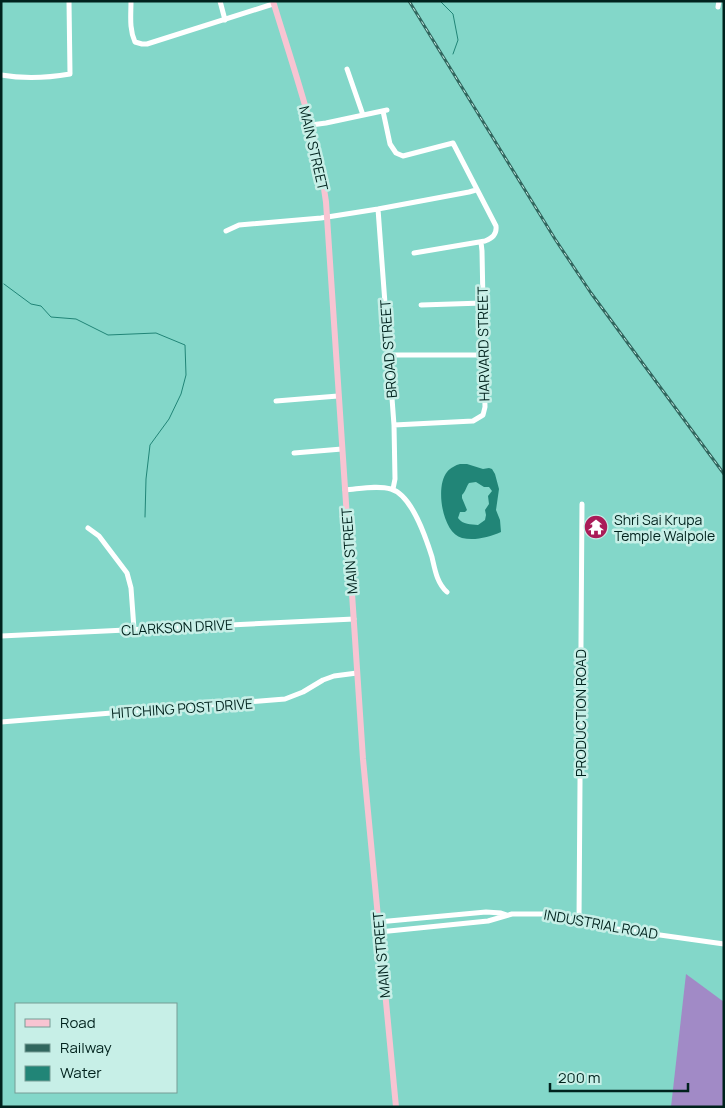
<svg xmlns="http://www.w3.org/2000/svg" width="725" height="1108" font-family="Manrope,sans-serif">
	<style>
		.forest { fill: #a18ac6 }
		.water { fill: #218577; fill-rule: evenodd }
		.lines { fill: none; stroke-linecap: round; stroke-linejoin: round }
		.stream { stroke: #218577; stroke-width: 1 }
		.minor { stroke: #fff; stroke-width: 5 }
		.major { stroke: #f8c4d2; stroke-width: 6 }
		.rail-casing { stroke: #31665e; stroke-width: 3 }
		.rail { stroke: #c7efe7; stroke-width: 1; stroke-dasharray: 4; stroke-linecap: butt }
		.labels { text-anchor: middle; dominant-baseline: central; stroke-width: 5; stroke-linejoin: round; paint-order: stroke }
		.street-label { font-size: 14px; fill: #00221d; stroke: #c7efe7 }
		.poi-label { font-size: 14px; fill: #00221d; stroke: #c7efe7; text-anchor: start }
	</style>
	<rect width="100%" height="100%" fill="#83d7c9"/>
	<path class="forest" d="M 686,974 L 724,1002 L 724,1107 L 671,1107 Z"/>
	<path class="water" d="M 460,464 L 467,464 L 483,469 L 489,468 L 492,469 L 495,474 L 499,489 L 496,510 L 500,520 L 501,532 C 489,537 475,541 462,538 C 442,533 435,486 447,472 C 450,468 456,465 460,464 ZM 476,482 L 484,487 L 489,487 L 492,491 L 488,496 L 489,504 L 485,510 L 486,515 L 485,520 L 478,525 C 471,524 463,525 458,518 L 460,512 L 465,512 L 467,510 L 462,498 L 462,495 C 466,491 466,487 469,483 Z"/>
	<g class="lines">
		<path class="stream" d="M 440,1 L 453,14 L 458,40 L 453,54
			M 4,284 L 31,304 L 41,306 L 51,317 L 76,319 L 108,335 L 156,333 L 185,345 L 186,375 L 181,394 L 169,419 L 150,445 L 146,479 L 145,517"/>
		<path class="minor" d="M 131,1 C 131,15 129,29 135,42 L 142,44 L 147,44 L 273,4
			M 220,1 L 225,20
			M 718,7 L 719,1
			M 347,69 L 363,115
			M 1,75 C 24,79 47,78 70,74 L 69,1
			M 383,111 L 390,144 L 396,153 L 403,156 L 453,143 L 496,226 C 497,235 492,238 485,241 L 414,253
			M 311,125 L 326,123 L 387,110
			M 378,209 L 394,425 L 395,479 L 393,489
			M 226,231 L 239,225 L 321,218 L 378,209 L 469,192 L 476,190
			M 421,305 L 483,303
			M 389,355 L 484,355
			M 276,401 L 338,396
			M 394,425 L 473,421 L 483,415 L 485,407 L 482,251 L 481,242
			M 294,453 L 342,449
			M 345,490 C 359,489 377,485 391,489 C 412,495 426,538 432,557 C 435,570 437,583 447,592
			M 88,528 L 99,536 L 127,573 L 131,588 L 134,629
			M 1,636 L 354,619
			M 1,722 L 285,699 L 303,692 L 323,680 L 334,676 L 357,673
			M 378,922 L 486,912 L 501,913 L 507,915
			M 579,922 L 582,504
			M 379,932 L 488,921 L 512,914 L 548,914 L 565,917 L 596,926 L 724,944"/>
		<path class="major" d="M 273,1 C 293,67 317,133 326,202 L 363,759 L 396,1107"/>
		<g class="rail-casing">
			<path id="rail" d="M 409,1 L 555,239 L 591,293 L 724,474"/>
		</g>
		<use href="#rail" class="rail"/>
	</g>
	<defs>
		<g id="temple-disc" transform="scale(1.25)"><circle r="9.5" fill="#aa1b58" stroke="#c7efe7"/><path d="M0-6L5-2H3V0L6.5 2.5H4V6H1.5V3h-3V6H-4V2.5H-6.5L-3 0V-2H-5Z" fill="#fff"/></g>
	</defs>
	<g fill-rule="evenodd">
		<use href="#temple-disc" x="596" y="527"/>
	</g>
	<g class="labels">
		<g class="street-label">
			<text transform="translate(314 148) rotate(77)">MAIN STREET</text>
			<text transform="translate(483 344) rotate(-91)">HARVARD STREET</text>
			<text transform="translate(388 349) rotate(-94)">BROAD STREET</text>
			<text transform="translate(349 551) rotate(-94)">MAIN STREET</text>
			<text transform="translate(177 627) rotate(-3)">CLARKSON DRIVE</text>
			<text transform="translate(182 708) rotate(-4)">HITCHING POST DRIVE</text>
			<text transform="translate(580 713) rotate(-90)">PRODUCTION ROAD</text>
			<text transform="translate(601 924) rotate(10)">INDUSTRIAL ROAD</text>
			<text transform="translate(381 955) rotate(-95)">MAIN STREET</text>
		</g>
		<g class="poi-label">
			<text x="614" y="519">Shri Sai Krupa<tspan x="614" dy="16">Temple Walpole</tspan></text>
		</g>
	</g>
	<rect width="725" height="1108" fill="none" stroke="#00221d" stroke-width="5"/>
	<rect x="15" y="1003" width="162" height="90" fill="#c7efe7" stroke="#779d96"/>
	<rect x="25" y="1019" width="25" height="8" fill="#f8c4d2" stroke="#779d96"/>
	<text x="60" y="1028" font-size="15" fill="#00221d">Road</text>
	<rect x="25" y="1044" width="25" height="8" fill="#31665e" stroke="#779d96"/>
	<text x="60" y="1053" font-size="15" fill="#00221d">Railway</text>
	<rect x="25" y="1066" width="25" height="15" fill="#218577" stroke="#779d96"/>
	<text x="60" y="1078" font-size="15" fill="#00221d">Water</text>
	<path d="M550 1083v8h138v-8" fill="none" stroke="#00221d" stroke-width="2.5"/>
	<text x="558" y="1083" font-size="15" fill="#00221d" stroke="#c7efe7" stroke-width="4" paint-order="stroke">200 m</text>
</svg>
